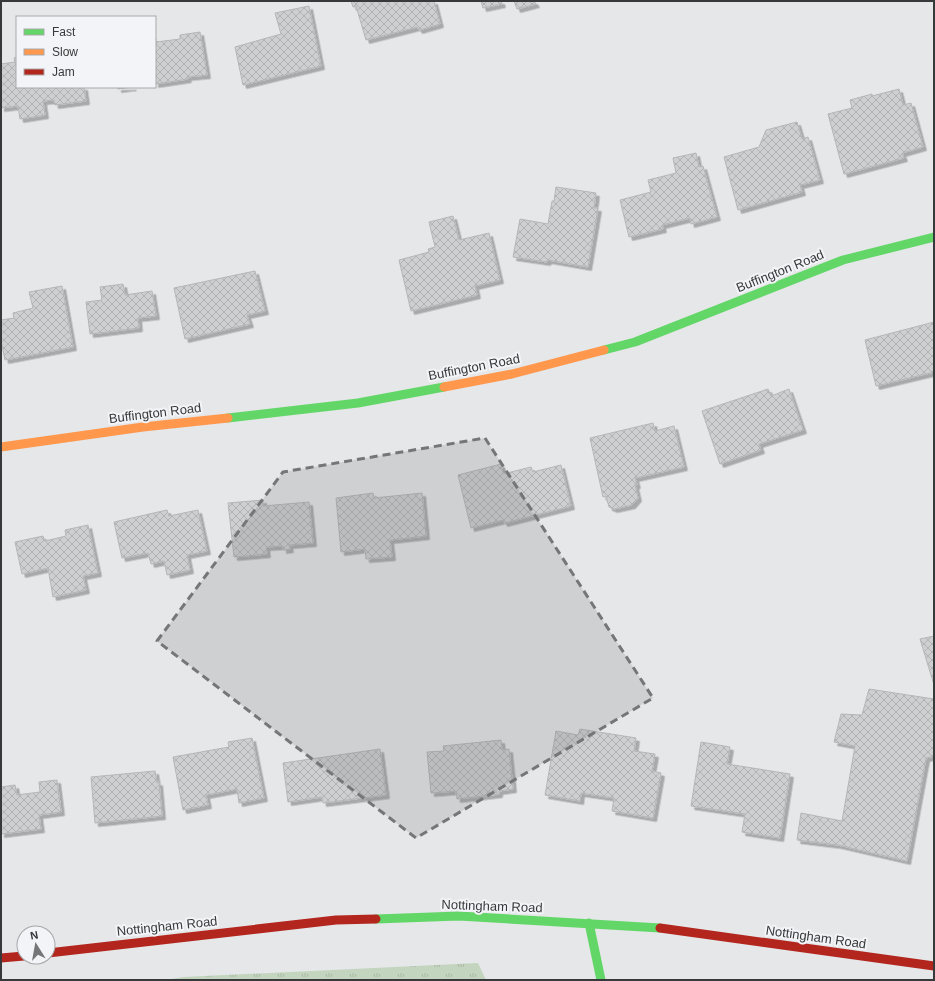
<svg xmlns="http://www.w3.org/2000/svg" width="935" height="981" font-family="Helvetica,sans-serif">
	<style>
		.grass { fill: url(#grass-tufts) }
		.building { fill: url(#building-cross-hatch); stroke: #b5b6b6; filter: url(#shadow) }
		.lines { fill: none; stroke-linecap: round; stroke-linejoin: round }
		.fast { stroke: #63d668; stroke-width: 9 }
		.slow { stroke: #ff974d; stroke-width: 9 }
		.jam { stroke: #b3261e; stroke-width: 9 }
		.marked { fill: #747677; fill-opacity: 0.2; stroke: #747677; stroke-width: 3; stroke-dasharray: 8 5; stroke-linejoin: round }
		.labels { text-anchor: middle; dominant-baseline: central; stroke-width: 4; stroke-linejoin: round; paint-order: stroke }
		.street-label { font-size: 13px; fill: #37393a; stroke: #f2f4f7 }
	</style>
	<defs>
		<pattern id="grass-tufts" width="24" height="20" patternUnits="userSpaceOnUse"><rect width="24" height="20" fill="#c3d5bf"/><path d="M3 7l-1-3M5 7V3M7 7l1-3M15 17l-1-3M17 17v-4M19 17l1-3" fill="none" stroke="#a8b8a5"/></pattern>
		<pattern id="building-cross-hatch" width="8" height="8" patternUnits="userSpaceOnUse"><rect width="8" height="8" fill="#cecfd0"/><path d="M0 0l8 8M0 8l8-8" fill="none" stroke="#b2b2b3"/></pattern>
		<filter id="shadow"><feDropShadow dx="3.5" dy="3.5" stdDeviation="0" flood-color="#0004"/></filter>
	</defs>
	<rect width="100%" height="100%" fill="#e5e7e9"/>
	<path class="grass" d="M 478,963 L 486,980 L 164,980 L 184,977 Z"/>
	<path class="building" d="M 351,1 L 434,1 L 440,24 L 419,30 L 417,27 L 366,40 L 356,6 L 353,7 Z
		M 481,1 L 501,1 L 502,4 L 483,8 Z
		M 514,1 L 534,1 L 536,4 L 517,9 Z
		M 309,6 L 321,66 L 243,85 L 235,47 L 281,34 L 275,13 Z
		M 200,32 L 207,75 L 187,77 L 188,79 L 155,84 L 155,39 L 156,39 L 156,42 L 180,39 L 180,35 Z
		M 17,57 L 17,87 L 84,87 L 86,101 L 55,105 L 54,100 L 43,101 L 45,115 L 20,119 L 18,106 L 1,108 L 1,64 L 15,62 L 14,58 Z
		M 118,87 L 133,87 L 118,89 Z
		M 899,89 L 903,105 L 911,103 L 923,147 L 902,153 L 904,158 L 844,174 L 828,114 L 852,108 L 850,100 L 872,94 L 872,96 Z
		M 797,122 L 802,139 L 808,137 L 820,180 L 800,185 L 802,192 L 738,210 L 724,157 L 759,147 L 766,130 Z
		M 696,153 L 699,167 L 703,166 L 717,217 L 691,224 L 690,218 L 662,225 L 663,229 L 629,237 L 620,200 L 651,192 L 648,180 L 676,173 L 673,158 Z
		M 556,187 L 596,193 L 594,208 L 598,208 L 588,267 L 548,260 L 547,262 L 513,257 L 520,219 L 548,224 L 552,201 L 554,201 Z
		M 453,216 L 459,240 L 489,233 L 500,280 L 475,286 L 477,295 L 411,311 L 399,260 L 429,252 L 428,249 L 435,247 L 429,222 Z
		M 255,271 L 265,311 L 247,315 L 250,324 L 185,339 L 174,288 Z
		M 123,284 L 125,295 L 152,291 L 156,316 L 138,318 L 139,328 L 90,334 L 86,302 L 102,300 L 100,287 Z
		M 62,286 L 73,347 L 5,360 L 1,341 L 1,320 L 14,318 L 13,313 L 33,308 L 29,292 Z
		M 934,322 L 934,372 L 876,386 L 865,340 Z
		M 768,389 L 771,396 L 789,389 L 803,430 L 759,444 L 761,450 L 720,464 L 702,411 Z
		M 653,423 L 655,431 L 674,426 L 684,467 L 635,478 L 637,485 L 635,485 L 638,498 L 632,505 L 614,509 L 609,507 L 606,496 L 603,497 L 590,438 Z
		M 501,464 L 503,474 L 531,467 L 533,472 L 561,465 L 571,506 L 504,523 L 503,520 L 471,528 L 458,475 Z
		M 373,493 L 374,498 L 422,493 L 426,536 L 390,540 L 392,557 L 366,559 L 365,549 L 341,552 L 336,498 Z
		M 263,500 L 263,506 L 309,502 L 313,543 L 289,545 L 290,549 L 283,550 L 283,546 L 266,547 L 267,554 L 234,557 L 228,503 Z
		M 167,510 L 169,516 L 198,510 L 207,551 L 187,555 L 190,570 L 167,575 L 164,561 L 151,564 L 148,553 L 122,558 L 114,522 Z
		M 88,525 L 98,573 L 83,576 L 86,590 L 53,597 L 48,568 L 22,574 L 15,542 L 43,536 L 45,541 L 66,536 L 65,530 Z
		M 934,636 L 934,685 L 920,639 Z
		M 869,689 L 934,699 L 934,756 L 926,758 L 907,861 L 838,845 L 797,840 L 801,813 L 842,821 L 855,746 L 834,742 L 841,714 L 862,715 Z
		M 580,729 L 636,738 L 634,751 L 655,754 L 652,771 L 661,773 L 653,818 L 612,811 L 614,798 L 581,793 L 580,801 L 545,795 L 556,731 L 578,735 Z
		M 252,738 L 264,798 L 239,803 L 237,789 L 206,795 L 208,805 L 183,810 L 173,757 L 229,747 L 228,742 Z
		M 501,740 L 502,750 L 509,749 L 513,789 L 499,791 L 499,794 L 457,799 L 456,791 L 431,793 L 427,752 L 444,751 L 443,746 Z
		M 701,742 L 730,747 L 727,764 L 790,774 L 780,838 L 742,832 L 745,814 L 691,806 Z
		M 380,749 L 386,795 L 323,803 L 322,797 L 288,802 L 283,763 Z
		M 155,771 L 157,783 L 159,782 L 162,816 L 95,823 L 91,777 Z
		M 57,780 L 61,812 L 39,815 L 41,829 L 1,834 L 1,787 L 15,785 L 17,795 L 40,792 L 39,782 Z"/>
	<g class="lines">
		<path class="fast" d="M 604,350 L 635,342 L 843,260 L 934,237
			M 228,418 L 358,403 L 444,387
			M 376,919 L 459,916 L 660,928
			M 589,923 L 601,980"/>
		<path class="slow" d="M 444,387 L 512,374 L 604,350
			M 1,447 L 143,427 L 228,418"/>
		<path class="jam" d="M 660,928 L 934,966
			M 48,953 L 336,920 L 376,919
			M 1,958 L 24,956"/>
	</g>
	<path class="marked" d="M 485,438 L 653,698 L 416,838 L 157,641 L 283,472 Z"/>
	<g class="labels">
		<g class="street-label">
			<text transform="translate(780 271) rotate(-22)">Buffington Road</text>
			<text transform="translate(474 367) rotate(-11)">Buffington Road</text>
			<text transform="translate(155 413) rotate(-7)">Buffington Road</text>
			<text transform="translate(492 906) rotate(2)">Nottingham Road</text>
			<text transform="translate(167 926) rotate(-6)">Nottingham Road</text>
			<text transform="translate(816 937) rotate(8)">Nottingham Road</text>
		</g>
	</g>
	<rect width="935" height="981" fill="none" stroke="#37393a" stroke-width="4"/>
	<rect x="16" y="16" width="140" height="72" fill="#f2f4f7" stroke="#a7a9ab"/>
	<rect x="24" y="29" width="20" height="6" fill="#63d668" stroke="#a7a9ab"/>
	<text x="52" y="36" font-size="12" fill="#37393a">Fast</text>
	<rect x="24" y="49" width="20" height="6" fill="#ff974d" stroke="#a7a9ab"/>
	<text x="52" y="56" font-size="12" fill="#37393a">Slow</text>
	<rect x="24" y="69" width="20" height="6" fill="#b3261e" stroke="#a7a9ab"/>
	<text x="52" y="76" font-size="12" fill="#37393a">Jam</text>
	<g transform="translate(36 945) rotate(349)"><circle r="19" fill="#f2f4f7" stroke="#a7a9ab"/>
	<path d="M0-3L7 15L0 10L-7 15Z" fill="#747677"/>
	<text y="-6" font-size="11" font-weight="bold" text-anchor="middle" fill="#37393a">N</text>
	</g>
</svg>
